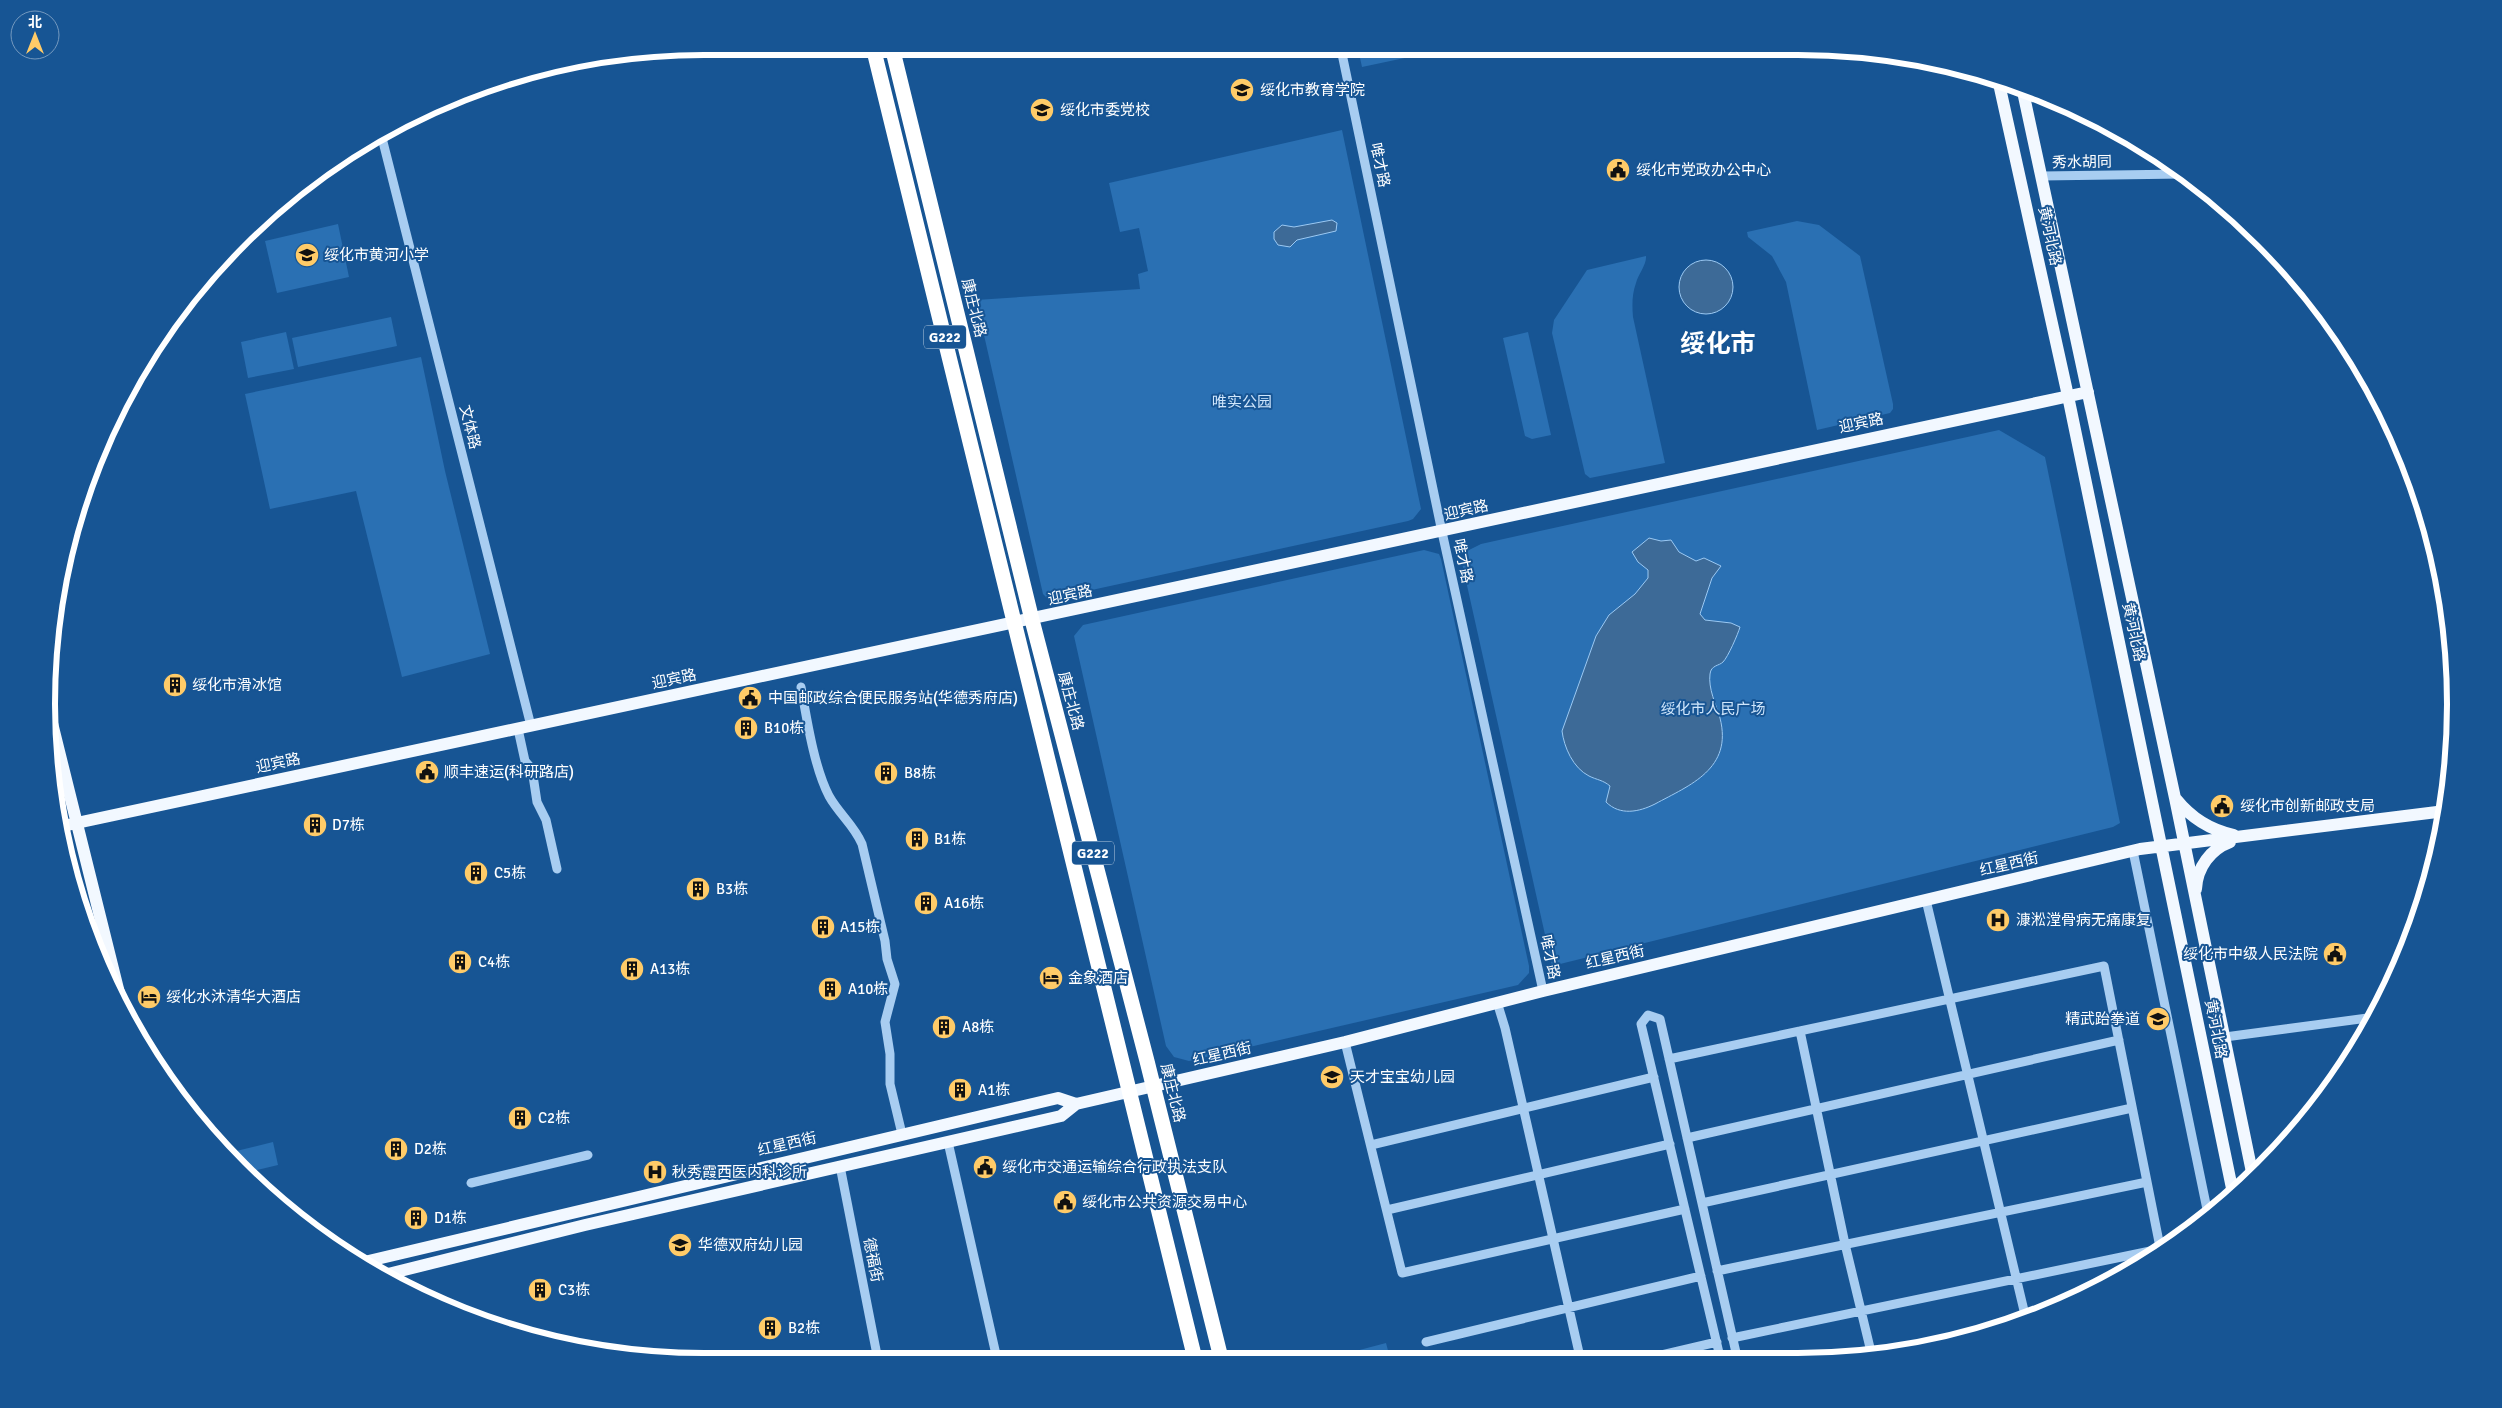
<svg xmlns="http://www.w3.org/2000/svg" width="2502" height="1408" font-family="Signika,'Noto Sans SC',sans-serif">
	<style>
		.green { fill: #2a70b3 }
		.water { fill: #3d6a97; stroke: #9bc9f3 }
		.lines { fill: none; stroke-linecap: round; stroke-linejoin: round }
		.minor { stroke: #a8cdf1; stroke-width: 9 }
		.major { stroke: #f2f8ff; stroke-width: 12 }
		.highway { stroke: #fff; stroke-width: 15 }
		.labels { text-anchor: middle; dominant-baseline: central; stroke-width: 4; stroke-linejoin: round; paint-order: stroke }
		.shield { fill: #175594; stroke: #b9ccdf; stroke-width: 1 }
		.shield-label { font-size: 14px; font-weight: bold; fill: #fff }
		.poi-label { font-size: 15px; fill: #fff; stroke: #175594; text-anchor: start }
		.street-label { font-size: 15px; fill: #fff; stroke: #175594 }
		.park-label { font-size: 15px; fill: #cfe6fc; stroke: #175594 }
		.town-label { font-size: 25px; font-weight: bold; fill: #fff; stroke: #175594 }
		.rim { fill: none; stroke: #fff; stroke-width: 6 }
	</style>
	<rect width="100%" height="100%" fill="#175594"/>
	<path class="green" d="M 1358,49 L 1447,49 L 1362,67 Z
		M 1342,130 L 1421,509 L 1413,519 L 1408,521 L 1055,598 L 1047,598 L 1043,594 L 976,300 L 1140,289 L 1138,274 L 1148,271 L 1139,228 L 1120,232 L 1109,183 Z
		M 1797,221 L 1819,225 L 1860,256 L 1893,404 L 1893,409 L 1890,413 L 1817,430 L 1786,282 L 1772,256 L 1748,237 L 1747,232 Z
		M 338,224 L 349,277 L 277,293 L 265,241 Z
		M 1646,256 C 1647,264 1638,275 1636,283 C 1632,294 1632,305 1633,317 L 1665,463 L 1590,478 L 1585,474 L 1552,333 L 1554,320 L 1587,270 Z
		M 391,317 L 397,346 L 298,367 L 292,338 Z
		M 286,332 L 294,369 L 248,378 L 241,342 Z
		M 1528,332 L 1551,435 L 1532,439 L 1525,436 L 1503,338 Z
		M 421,357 L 445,471 L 490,654 L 402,677 L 356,491 L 270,509 L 245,394 Z
		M 1999,430 L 2045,457 L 2120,823 L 2113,827 L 1552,966 L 1462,563 L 1467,551 L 1481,544 Z
		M 1424,550 L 1439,554 L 1441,559 L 1529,966 L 1529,973 L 1518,985 L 1189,1061 L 1174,1057 L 1166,1046 L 1074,636 L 1083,625 Z
		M 273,1142 L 278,1165 L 245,1173 L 235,1163 L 232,1152 Z
		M 1386,1343 L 1390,1358 L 1333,1358 L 1333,1357 Z"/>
	<path class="water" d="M 1332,220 L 1337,223 L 1336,231 L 1297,240 L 1290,247 L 1278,245 L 1274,239 L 1274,232 L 1282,225 L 1294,227 Z
		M1679 287a27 27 0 1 1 54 0a27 27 0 1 1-54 0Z
		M 1649,538 L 1661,541 L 1671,540 L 1679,552 L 1696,561 L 1704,558 L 1721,566 L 1712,578 L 1700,614 L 1705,620 L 1731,623 L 1740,627 C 1738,634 1728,657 1723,662 C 1719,666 1711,665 1710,674 C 1708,688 1716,705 1720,718 C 1733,769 1690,785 1655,804 C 1639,812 1620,816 1606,802 L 1610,786 C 1603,780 1597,780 1589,776 C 1573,768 1564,747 1562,731 L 1596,636 L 1609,615 L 1635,594 L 1648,578 L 1648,570 L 1638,562 L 1632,552 Z"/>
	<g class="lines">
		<path class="minor" d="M 1341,49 L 1442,532 L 1543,991
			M 381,134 L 531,726
			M 2042,176 L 2183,174
			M 801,687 C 807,720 814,767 829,796 C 839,814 854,825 862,844 L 885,941 L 887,959 L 895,984 L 885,1022 L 890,1054 L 890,1084 L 902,1134
			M 518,729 L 525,761 L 532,769 L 537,802 L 546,820 L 557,869
			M 2133,851 L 2208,1214
			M 1926,900 L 2026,1319
			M 1497,1002 L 1505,1028 L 1580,1357
			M 1800,1031 L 1845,1244 L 1872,1356
			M 2225,1037 L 2375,1017
			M 1345,1042 L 1402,1273 L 1685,1209
			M 1669,1059 L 2104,966 L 2161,1252
			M 1687,1138 L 2119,1040
			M 948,1142 L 997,1359
			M 1371,1145 L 1654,1077
			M 840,1166 L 878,1360
			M 471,1183 L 588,1155
			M 1702,1203 L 2132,1108
			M 1387,1210 L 1670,1144
			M 1717,1271 L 2147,1182
			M 1732,1338 L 2160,1249
			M 1426,1342 L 1701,1276
			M 1653,1357 L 1717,1342
			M 1720,1357 L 1641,1024 L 1648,1015 L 1660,1019 L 1737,1357"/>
		<path class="major" d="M 1998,79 L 2068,396 L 2233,1193
			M 2022,87 L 2175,798 L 2253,1177
			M 49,711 L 123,1009
			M 2176,799 C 2192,819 2210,830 2234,835
			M 58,827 L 2088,392
			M 2196,889 C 2197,867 2211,849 2230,842
			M 1076,1104 L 1345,1042 L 1543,991 L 2140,849 L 2445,811
			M 360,1263 L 1058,1098 L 1076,1104 L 1061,1116 L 585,1225 L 380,1276"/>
		<path class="highway" d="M 874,51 L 1195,1359
			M 893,51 L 1032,620 L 1147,1061 L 1221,1358"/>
	</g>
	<defs>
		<g id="school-disc" transform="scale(1.25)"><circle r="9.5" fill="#ffcb68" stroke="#175594"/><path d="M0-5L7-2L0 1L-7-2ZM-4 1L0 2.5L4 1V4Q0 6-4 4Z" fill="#111"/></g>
		<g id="civic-disc" transform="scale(1.25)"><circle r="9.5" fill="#ffcb68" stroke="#175594"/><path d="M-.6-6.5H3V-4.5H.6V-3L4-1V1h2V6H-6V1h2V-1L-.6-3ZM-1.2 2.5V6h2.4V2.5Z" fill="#111"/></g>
		<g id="building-disc" transform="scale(1.25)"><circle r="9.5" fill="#ffcb68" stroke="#175594"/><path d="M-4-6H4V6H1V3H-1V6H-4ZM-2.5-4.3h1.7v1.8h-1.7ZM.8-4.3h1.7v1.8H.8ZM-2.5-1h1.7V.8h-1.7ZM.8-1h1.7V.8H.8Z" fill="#111"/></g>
		<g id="hospital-disc" transform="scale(1.25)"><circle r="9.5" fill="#ffcb68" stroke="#175594"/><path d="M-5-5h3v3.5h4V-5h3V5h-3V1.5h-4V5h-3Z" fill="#111"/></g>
		<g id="hotel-disc" transform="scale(1.25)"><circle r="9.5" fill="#ffcb68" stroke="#175594"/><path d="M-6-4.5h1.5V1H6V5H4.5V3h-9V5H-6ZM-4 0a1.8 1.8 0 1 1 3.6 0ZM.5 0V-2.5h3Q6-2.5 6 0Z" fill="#111"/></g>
	</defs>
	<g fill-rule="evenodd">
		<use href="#school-disc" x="1242" y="90"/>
		<use href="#school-disc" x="1042" y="110"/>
		<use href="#civic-disc" x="1618" y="170"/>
		<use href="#school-disc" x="307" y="255"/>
		<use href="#building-disc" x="175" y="685"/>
		<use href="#civic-disc" x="750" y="698"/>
		<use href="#building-disc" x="746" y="728"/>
		<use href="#civic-disc" x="427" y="772"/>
		<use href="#building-disc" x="886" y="773"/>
		<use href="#civic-disc" x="2222" y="806"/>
		<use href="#building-disc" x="315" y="825"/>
		<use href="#building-disc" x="917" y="839"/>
		<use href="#building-disc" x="476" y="873"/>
		<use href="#building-disc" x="698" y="889"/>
		<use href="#building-disc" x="926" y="903"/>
		<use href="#hospital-disc" x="1998" y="920"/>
		<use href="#building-disc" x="823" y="927"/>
		<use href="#civic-disc" x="2335" y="954"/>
		<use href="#building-disc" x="460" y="962"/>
		<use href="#building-disc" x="632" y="969"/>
		<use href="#hotel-disc" x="1051" y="978"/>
		<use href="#building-disc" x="830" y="989"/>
		<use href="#hotel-disc" x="149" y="997"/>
		<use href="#school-disc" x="2158" y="1019"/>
		<use href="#building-disc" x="944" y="1027"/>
		<use href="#school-disc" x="1332" y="1077"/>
		<use href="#building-disc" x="960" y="1090"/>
		<use href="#building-disc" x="520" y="1118"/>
		<use href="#building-disc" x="396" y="1149"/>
		<use href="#civic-disc" x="985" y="1167"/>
		<use href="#hospital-disc" x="655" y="1172"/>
		<use href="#civic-disc" x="1065" y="1202"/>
		<use href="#building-disc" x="416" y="1218"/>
		<use href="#school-disc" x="680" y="1245"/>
		<use href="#building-disc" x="540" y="1290"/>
		<use href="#building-disc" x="770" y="1328"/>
	</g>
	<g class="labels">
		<g class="shield">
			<rect x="924" y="325.5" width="42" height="23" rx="4"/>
			<rect x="1072" y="841.5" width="42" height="23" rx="4"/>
		</g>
		<g class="shield-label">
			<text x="945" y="337">G222</text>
			<text x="1093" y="853">G222</text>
		</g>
		<g class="poi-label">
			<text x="1260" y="90">绥化市教育学院</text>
			<text x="1060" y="110">绥化市委党校</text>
			<text x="1636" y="170">绥化市党政办公中心</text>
			<text x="324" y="255">绥化市黄河小学</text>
			<text x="192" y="685">绥化市滑冰馆</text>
			<text x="768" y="698">中国邮政综合便民服务站(华德秀府店)</text>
			<text x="764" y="728">B10栋</text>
			<text x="444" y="772">顺丰速运(科研路店)</text>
			<text x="904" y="773">B8栋</text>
			<text x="2240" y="806">绥化市创新邮政支局</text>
			<text x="332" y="825">D7栋</text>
			<text x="934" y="839">B1栋</text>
			<text x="494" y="873">C5栋</text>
			<text x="716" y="889">B3栋</text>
			<text x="944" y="903">A16栋</text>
			<text x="2016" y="920">漮淞漟骨病无痛康复</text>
			<text x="840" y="927">A15栋</text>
			<text x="2318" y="954" text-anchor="end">绥化市中级人民法院</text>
			<text x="478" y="962">C4栋</text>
			<text x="650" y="969">A13栋</text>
			<text x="1068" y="978">金象酒店</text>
			<text x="848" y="989">A10栋</text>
			<text x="166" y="997">绥化水沐清华大酒店</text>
			<text x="2140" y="1019" text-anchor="end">精武跆拳道</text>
			<text x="962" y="1027">A8栋</text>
			<text x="1350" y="1077">天才宝宝幼儿园</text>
			<text x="978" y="1090">A1栋</text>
			<text x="538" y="1118">C2栋</text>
			<text x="414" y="1149">D2栋</text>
			<text x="1002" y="1167">绥化市交通运输综合行政执法支队</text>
			<text x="672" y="1172">秋秀霞西医内科诊所</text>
			<text x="1082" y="1202">绥化市公共资源交易中心</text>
			<text x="434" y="1218">D1栋</text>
			<text x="698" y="1245">华德双府幼儿园</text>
			<text x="558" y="1290">C3栋</text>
			<text x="788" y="1328">B2栋</text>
		</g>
		<g class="street-label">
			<text transform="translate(2082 162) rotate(-1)">秀水胡同</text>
			<text transform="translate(1380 165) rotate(78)">唯才路</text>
			<text transform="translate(2050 236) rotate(78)">黄河北路</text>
			<text transform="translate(974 308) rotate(76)">康庄北路</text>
			<text transform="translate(1861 423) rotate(-12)">迎宾路</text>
			<text transform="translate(470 427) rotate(76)">文体路</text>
			<text transform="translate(1466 510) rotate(-13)">迎宾路</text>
			<text transform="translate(1463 561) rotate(78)">唯才路</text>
			<text transform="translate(1070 595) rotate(-12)">迎宾路</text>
			<text transform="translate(2134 632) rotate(78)">黄河北路</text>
			<text transform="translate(674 679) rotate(-12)">迎宾路</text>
			<text transform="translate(1071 701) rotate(75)">康庄北路</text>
			<text transform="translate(278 763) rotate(-12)">迎宾路</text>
			<text transform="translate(2009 864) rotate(-13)">红星西街</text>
			<text transform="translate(1550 957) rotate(78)">唯才路</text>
			<text transform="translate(1615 957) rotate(-13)">红星西街</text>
			<text transform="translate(2216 1029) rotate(79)">黄河北路</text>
			<text transform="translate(1222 1054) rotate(-13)">红星西街</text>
			<text transform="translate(1173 1093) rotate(76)">康庄北路</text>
			<text transform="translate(787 1144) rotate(-13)">红星西街</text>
			<text transform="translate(873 1260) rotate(79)">德福街</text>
		</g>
		<g class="park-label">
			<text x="1242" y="402">唯实公园</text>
			<text x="1713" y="709">绥化市人民广场</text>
		</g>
		<g class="town-label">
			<text x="1718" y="343">绥化市</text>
		</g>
	</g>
	<path d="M0 0H2502V1408H0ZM704 55H1798A649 649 0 0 1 2447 704V704A649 649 0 0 1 1798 1353H704A649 649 0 0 1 55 704V704A649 649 0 0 1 704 55Z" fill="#175594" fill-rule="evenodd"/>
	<path class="rim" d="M704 55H1798A649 649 0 0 1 2447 704V704A649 649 0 0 1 1798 1353H704A649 649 0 0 1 55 704V704A649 649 0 0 1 704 55Z"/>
	<g transform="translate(35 35)"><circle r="24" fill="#175594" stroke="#7499bf"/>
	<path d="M0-4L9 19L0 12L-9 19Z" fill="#ffcb68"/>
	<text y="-8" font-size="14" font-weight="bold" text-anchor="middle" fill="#ffffff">北</text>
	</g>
</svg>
